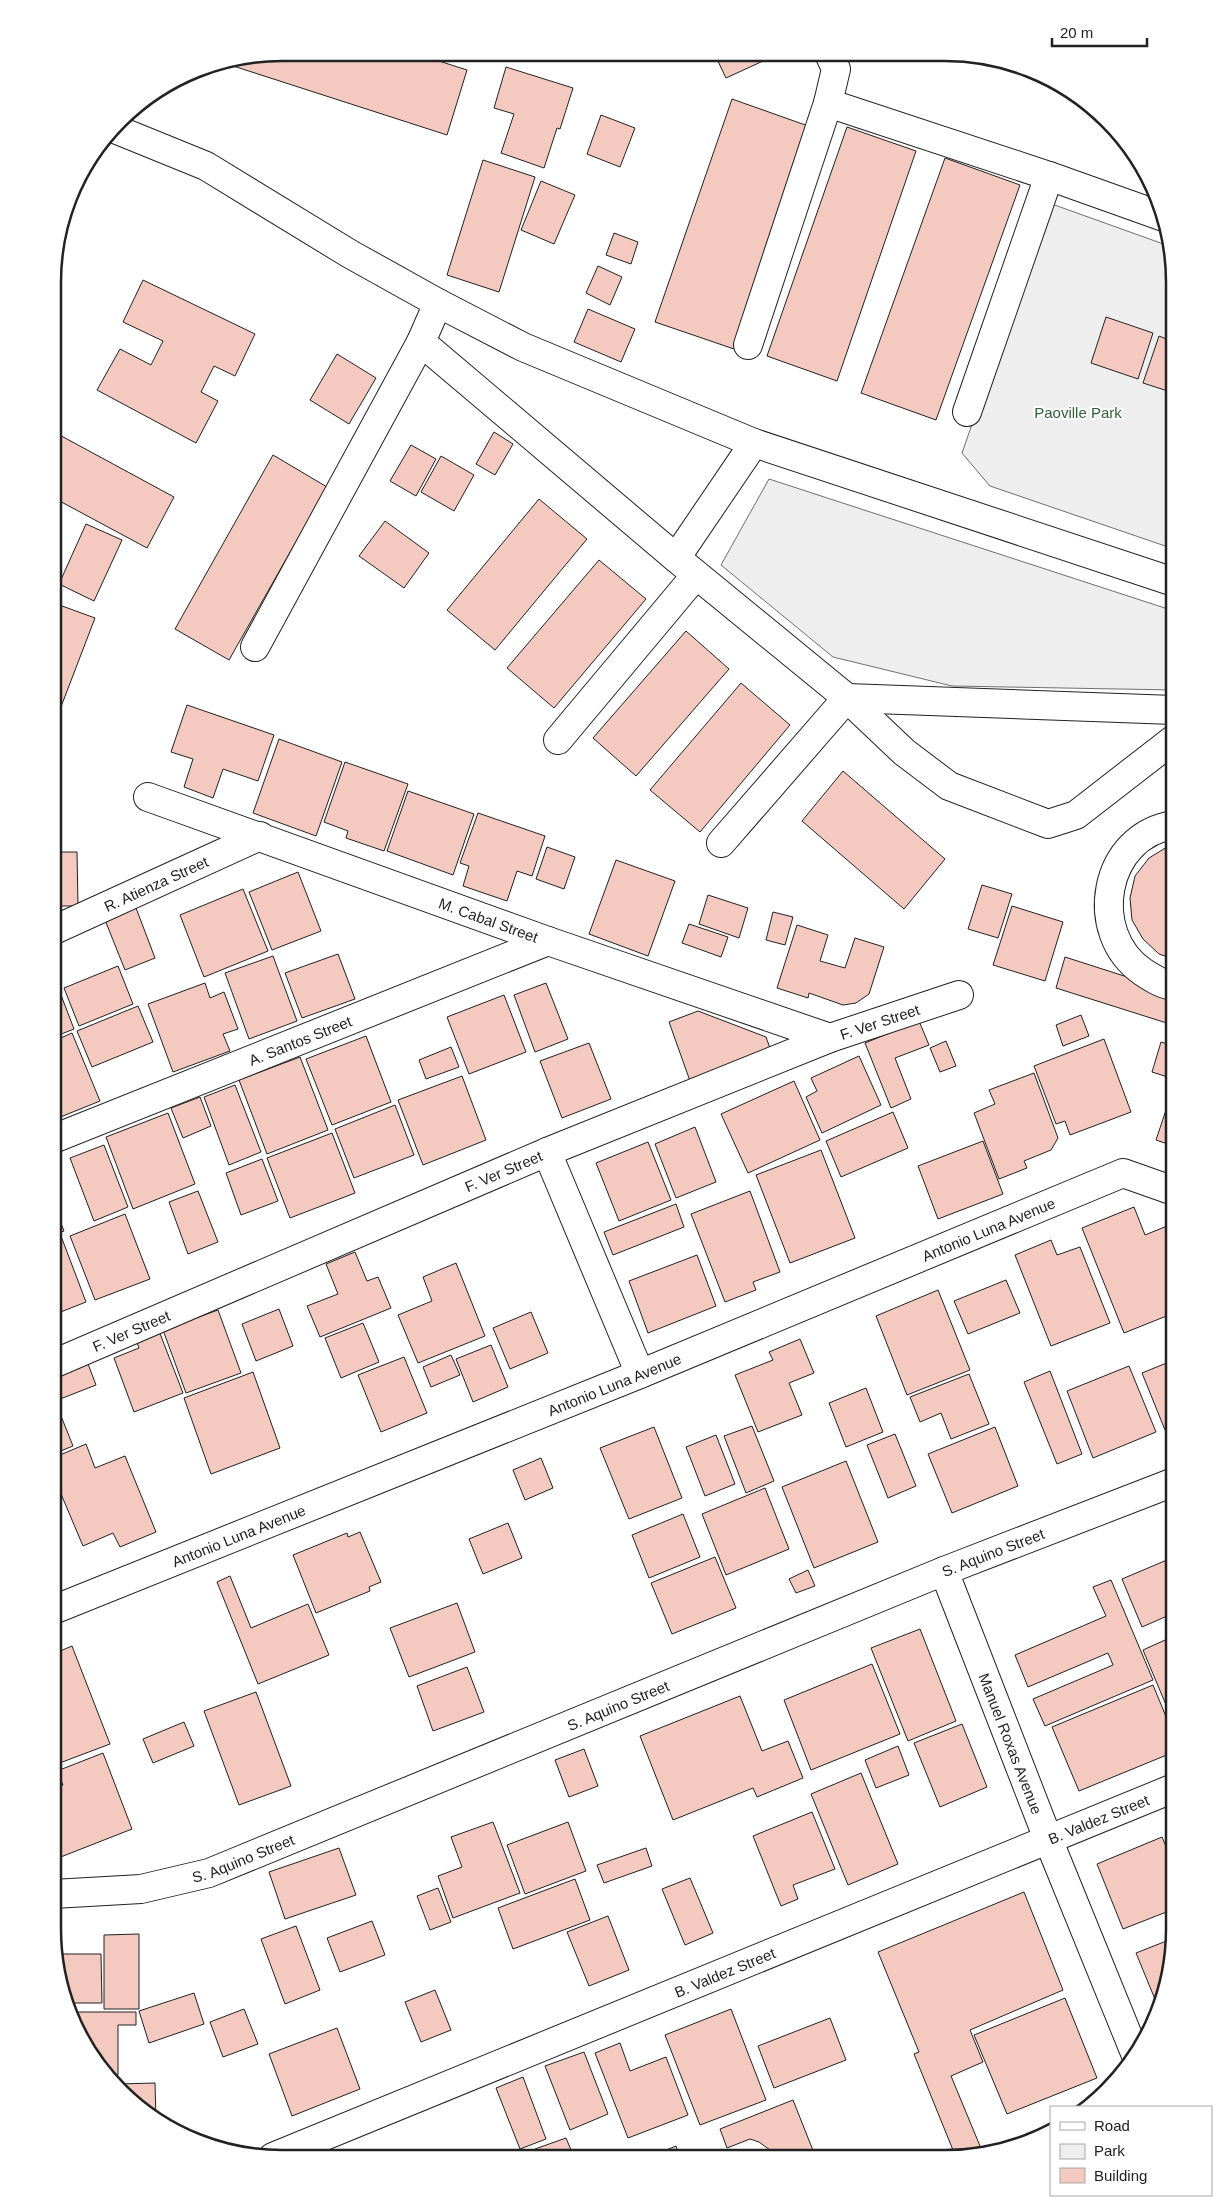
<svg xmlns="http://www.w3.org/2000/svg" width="1227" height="2211" font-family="Helvetica,sans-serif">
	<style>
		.green { fill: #eee; stroke: #6f6f6f }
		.building { fill: #f3c9c0; stroke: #222 }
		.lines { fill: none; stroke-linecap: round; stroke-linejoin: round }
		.minor-casing { stroke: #222; stroke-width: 30 }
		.minor { stroke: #fff; stroke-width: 28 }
		.labels { text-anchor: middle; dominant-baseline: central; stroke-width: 4; stroke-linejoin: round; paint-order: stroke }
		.park-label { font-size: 15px; fill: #2f5e38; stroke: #fff }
		.street-label { font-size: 15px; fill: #222; stroke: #fff }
		.rim { fill: none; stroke: #222; stroke-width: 2.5 }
	</style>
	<rect width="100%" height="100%" fill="#fff"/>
	<path class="green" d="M 1049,203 L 1169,246 L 1174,282 L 1174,549 L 990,486 L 962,453 Z
		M 769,479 L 1174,611 L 1174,690 L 952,686 L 833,657 L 721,565 Z"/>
	<path class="building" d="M 282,52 L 414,53 L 467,70 L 447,135 L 227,64 Z
		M 715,55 L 774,56 L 726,78 Z
		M 506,67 L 573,88 L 560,129 L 557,128 L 544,168 L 501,153 L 514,114 L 494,108 Z
		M 732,99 L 811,127 L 734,349 L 655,322 Z
		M 601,115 L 635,128 L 620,167 L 587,154 Z
		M 847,127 L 916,151 L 837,381 L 767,356 Z
		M 945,158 L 1020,185 L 936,420 L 861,393 Z
		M 483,160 L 535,177 L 499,292 L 447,275 Z
		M 541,181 L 575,195 L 554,244 L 521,230 Z
		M 614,233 L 638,242 L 631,264 L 606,255 Z
		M 598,266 L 622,277 L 610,305 L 586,293 Z
		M 143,280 L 255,334 L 235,376 L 214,366 L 201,392 L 218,401 L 196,443 L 97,390 L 120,349 L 151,365 L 163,341 L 123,322 Z
		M 588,309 L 635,329 L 621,362 L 574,342 Z
		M 1106,317 L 1153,333 L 1138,379 L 1091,363 Z
		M 1159,336 L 1174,342 L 1174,393 L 1143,383 Z
		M 337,354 L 376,378 L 349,424 L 310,400 Z
		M 54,432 L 174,497 L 147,548 L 54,498 Z
		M 494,432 L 513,444 L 495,475 L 476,464 Z
		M 411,445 L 436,459 L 416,496 L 390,481 Z
		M 273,455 L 327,487 L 229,660 L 175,629 Z
		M 441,456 L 474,475 L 454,511 L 421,492 Z
		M 539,499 L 587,539 L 495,650 L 447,610 Z
		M 385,521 L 429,553 L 404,588 L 359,556 Z
		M 86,524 L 122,540 L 94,601 L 59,584 Z
		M 599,560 L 646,599 L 554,708 L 507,668 Z
		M 54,603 L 95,618 L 54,725 Z
		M 686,631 L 729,669 L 636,776 L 593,738 Z
		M 741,683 L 790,725 L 700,832 L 650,790 Z
		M 187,705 L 274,735 L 258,781 L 223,769 L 213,798 L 184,787 L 193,759 L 171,752 Z
		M 279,739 L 342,762 L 316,836 L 253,813 Z
		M 345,762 L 408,784 L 384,851 L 346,838 L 348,831 L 324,822 Z
		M 843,771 L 945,859 L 904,909 L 802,821 Z
		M 408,791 L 474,814 L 453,875 L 387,851 Z
		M 478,813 L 545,836 L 532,876 L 517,871 L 507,901 L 463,886 L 469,866 L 460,863 Z
		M 1174,845 L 1174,959 L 1159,954 L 1143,939 L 1132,920 L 1130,898 L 1135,876 L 1149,858 L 1167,847 Z
		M 547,847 L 575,857 L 564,889 L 536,879 Z
		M 54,852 L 77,852 L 78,906 L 54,906 Z
		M 616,860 L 675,881 L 648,956 L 589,934 Z
		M 298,872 L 321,931 L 272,950 L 249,892 Z
		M 982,885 L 1012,894 L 998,938 L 968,929 Z
		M 243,889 L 268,951 L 204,977 L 180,915 Z
		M 708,895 L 748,908 L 739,938 L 699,924 Z
		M 1012,906 L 1063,922 L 1045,981 L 993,965 Z
		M 136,908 L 155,958 L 125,970 L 105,920 Z
		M 773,912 L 793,917 L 785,945 L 766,940 Z
		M 689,924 L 728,937 L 721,957 L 682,943 Z
		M 797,925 L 828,935 L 820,961 L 845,968 L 855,938 L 884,947 L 869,994 L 856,1003 L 843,1005 L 809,993 L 808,998 L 777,988 Z
		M 338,954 L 355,999 L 302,1018 L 285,973 Z
		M 273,956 L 297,1021 L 249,1039 L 225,973 Z
		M 1065,957 L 1174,992 L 1173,1025 L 1056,988 Z
		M 118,966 L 133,1004 L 79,1026 L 64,988 Z
		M 205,983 L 210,998 L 224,992 L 238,1029 L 223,1034 L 230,1051 L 173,1072 L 148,1004 Z
		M 546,983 L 568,1039 L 535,1052 L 514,995 Z
		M 61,995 L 74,1029 L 54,1037 L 54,998 Z
		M 504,995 L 526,1052 L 469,1074 L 447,1017 Z
		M 138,1006 L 153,1042 L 92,1067 L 77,1031 Z
		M 698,1011 L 766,1037 L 771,1051 L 690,1081 L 669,1022 Z
		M 1081,1015 L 1089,1036 L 1063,1046 L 1056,1025 Z
		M 919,1021 L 929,1045 L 895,1058 L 911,1099 L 891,1108 L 865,1043 Z
		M 72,1033 L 100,1101 L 53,1120 L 54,1041 Z
		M 366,1036 L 391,1102 L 332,1125 L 306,1059 Z
		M 1104,1039 L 1131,1112 L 1070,1135 L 1065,1121 L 1056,1124 L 1034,1066 Z
		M 946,1041 L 956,1066 L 940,1072 L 930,1048 Z
		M 1161,1042 L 1174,1046 L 1174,1079 L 1152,1072 Z
		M 589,1043 L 611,1099 L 562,1118 L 540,1061 Z
		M 451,1047 L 459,1067 L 426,1079 L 419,1060 Z
		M 859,1056 L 881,1105 L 822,1133 L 806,1097 L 817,1091 L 811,1078 Z
		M 300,1057 L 328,1130 L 267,1154 L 239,1080 Z
		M 1034,1073 L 1058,1138 L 1051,1150 L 1024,1161 L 1027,1168 L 999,1179 L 974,1113 L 995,1104 L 989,1090 Z
		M 462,1076 L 486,1140 L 423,1165 L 398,1100 Z
		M 794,1081 L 820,1140 L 748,1173 L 721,1114 Z
		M 235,1085 L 261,1152 L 229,1165 L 204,1097 Z
		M 200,1097 L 211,1126 L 183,1138 L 171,1108 Z
		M 395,1105 L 414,1155 L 354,1178 L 335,1129 Z
		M 1166,1110 L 1174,1113 L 1174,1146 L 1156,1140 Z
		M 893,1112 L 908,1148 L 841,1177 L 826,1141 Z
		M 168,1113 L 195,1184 L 133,1209 L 106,1137 Z
		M 695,1127 L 716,1182 L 676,1198 L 655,1144 Z
		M 332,1133 L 355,1193 L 290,1218 L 267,1158 Z
		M 983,1141 L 1003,1194 L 938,1219 L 918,1166 Z
		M 648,1142 L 671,1200 L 619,1221 L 596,1163 Z
		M 104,1145 L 128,1207 L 94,1221 L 70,1158 Z
		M 821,1150 L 855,1238 L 790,1263 L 756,1175 Z
		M 262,1159 L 278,1201 L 241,1215 L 226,1173 Z
		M 198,1191 L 218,1242 L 188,1254 L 169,1202 Z
		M 750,1191 L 780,1272 L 753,1282 L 756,1290 L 725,1302 L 691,1214 Z
		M 53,1203 L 64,1231 L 53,1235 Z
		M 676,1204 L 684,1227 L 613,1255 L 604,1232 Z
		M 1134,1207 L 1145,1235 L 1172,1224 L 1174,1229 L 1174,1313 L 1124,1333 L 1082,1228 Z
		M 125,1214 L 150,1279 L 95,1300 L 70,1236 Z
		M 61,1236 L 86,1302 L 53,1315 L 53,1239 Z
		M 1051,1240 L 1057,1255 L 1080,1247 L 1110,1323 L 1051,1346 L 1015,1255 Z
		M 355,1252 L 367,1281 L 378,1277 L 391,1308 L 320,1337 L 307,1306 L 338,1294 L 326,1264 Z
		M 697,1255 L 716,1306 L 648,1333 L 629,1281 Z
		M 456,1263 L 485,1336 L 418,1363 L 398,1315 L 432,1301 L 423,1277 Z
		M 1006,1280 L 1020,1313 L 968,1334 L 954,1301 Z
		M 938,1290 L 970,1370 L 907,1395 L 876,1316 Z
		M 279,1309 L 293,1346 L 256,1361 L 242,1324 Z
		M 218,1310 L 241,1373 L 186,1393 L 163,1330 Z
		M 531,1312 L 548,1353 L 510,1369 L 493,1328 Z
		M 363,1323 L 379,1362 L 341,1378 L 325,1338 Z
		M 159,1331 L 183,1393 L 134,1412 L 114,1358 L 139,1348 L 136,1340 Z
		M 800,1339 L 814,1373 L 789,1383 L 802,1415 L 758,1432 L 735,1375 L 773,1360 L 769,1352 Z
		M 491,1345 L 508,1387 L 473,1402 L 456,1359 Z
		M 451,1355 L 460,1375 L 431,1387 L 423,1367 Z
		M 85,1356 L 96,1385 L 55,1401 L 73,1446 L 53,1454 L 53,1368 Z
		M 404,1357 L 427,1413 L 381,1432 L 358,1375 Z
		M 1174,1360 L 1174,1426 L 1165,1430 L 1142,1373 Z
		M 1129,1366 L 1156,1432 L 1093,1458 L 1067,1391 Z
		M 1050,1371 L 1082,1454 L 1057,1464 L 1024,1382 Z
		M 253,1372 L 280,1448 L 211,1474 L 184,1398 Z
		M 969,1374 L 989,1424 L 951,1439 L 941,1413 L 920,1422 L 910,1397 Z
		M 866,1388 L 883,1432 L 846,1447 L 829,1403 Z
		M 752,1426 L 774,1481 L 746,1493 L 724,1436 Z
		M 654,1427 L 682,1498 L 629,1519 L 600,1448 Z
		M 995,1427 L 1018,1486 L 952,1513 L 928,1454 Z
		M 895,1434 L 916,1486 L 888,1498 L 867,1445 Z
		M 716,1435 L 735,1484 L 705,1496 L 686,1447 Z
		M 86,1444 L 95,1468 L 125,1456 L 156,1532 L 120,1547 L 113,1533 L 83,1546 L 53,1475 L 53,1458 Z
		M 541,1458 L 553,1488 L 525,1500 L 513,1470 Z
		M 846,1461 L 878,1542 L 814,1568 L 782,1487 Z
		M 765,1488 L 789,1549 L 726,1575 L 702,1514 Z
		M 683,1514 L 700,1557 L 649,1578 L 632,1535 Z
		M 508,1523 L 522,1558 L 483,1574 L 469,1539 Z
		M 360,1532 L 381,1582 L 369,1587 L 370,1591 L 316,1613 L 293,1555 L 347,1533 L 348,1537 Z
		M 715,1557 L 736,1608 L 672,1634 L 651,1583 Z
		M 1174,1557 L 1174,1613 L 1142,1627 L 1122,1579 Z
		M 808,1570 L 815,1586 L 796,1593 L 789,1579 Z
		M 230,1576 L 251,1628 L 308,1604 L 329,1655 L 258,1684 L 217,1582 Z
		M 1111,1580 L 1153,1680 L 1045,1726 L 1033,1699 L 1113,1665 L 1108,1653 L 1028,1687 L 1015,1655 L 1106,1616 L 1093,1587 Z
		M 457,1603 L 475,1652 L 409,1677 L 390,1628 Z
		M 920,1629 L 956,1721 L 908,1741 L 871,1648 Z
		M 1174,1636 L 1174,1724 L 1143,1650 Z
		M 72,1646 L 110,1744 L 57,1764 L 53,1753 L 53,1654 Z
		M 872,1664 L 900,1734 L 811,1770 L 784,1700 Z
		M 467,1667 L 484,1712 L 433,1731 L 417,1686 Z
		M 1153,1685 L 1174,1736 L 1174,1752 L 1079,1791 L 1052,1727 Z
		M 256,1692 L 291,1786 L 239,1805 L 204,1711 Z
		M 740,1696 L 762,1751 L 788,1741 L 803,1778 L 757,1797 L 753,1788 L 673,1820 L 640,1736 Z
		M 184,1722 L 194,1746 L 153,1763 L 143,1739 Z
		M 962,1724 L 987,1787 L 940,1807 L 914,1743 Z
		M 898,1746 L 909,1775 L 876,1788 L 865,1760 Z
		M 584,1749 L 598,1786 L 569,1797 L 555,1760 Z
		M 103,1753 L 132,1829 L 53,1860 L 53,1789 L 63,1785 L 57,1771 Z
		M 861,1773 L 898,1864 L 848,1885 L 811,1794 Z
		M 812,1812 L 835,1869 L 793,1885 L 798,1899 L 781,1906 L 753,1836 Z
		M 493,1822 L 520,1893 L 453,1918 L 438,1876 L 462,1867 L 451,1837 Z
		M 568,1822 L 586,1871 L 525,1894 L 507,1845 Z
		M 1162,1837 L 1174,1865 L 1174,1909 L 1123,1929 L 1097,1864 Z
		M 339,1848 L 356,1895 L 285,1919 L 269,1872 Z
		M 646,1848 L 652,1866 L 604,1883 L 597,1865 Z
		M 690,1878 L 713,1933 L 685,1945 L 662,1889 Z
		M 575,1879 L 590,1920 L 513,1949 L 498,1908 Z
		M 438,1888 L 451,1922 L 430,1930 L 417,1896 Z
		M 1024,1892 L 1063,1990 L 970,2030 L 983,2062 L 951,2076 L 980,2146 L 955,2155 L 914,2054 L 919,2052 L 878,1952 Z
		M 608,1916 L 629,1970 L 589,1986 L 567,1932 Z
		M 372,1921 L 385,1955 L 340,1972 L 327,1938 Z
		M 296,1926 L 320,1990 L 285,2004 L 261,1939 Z
		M 139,1934 L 139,2009 L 104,2009 L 104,1935 Z
		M 1174,1938 L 1162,2003 L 1159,2009 L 1136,1953 Z
		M 60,1954 L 101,1954 L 102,2003 L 65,2003 L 60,1973 Z
		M 435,1990 L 451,2030 L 421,2042 L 405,2002 Z
		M 194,1993 L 204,2024 L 149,2043 L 139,2011 Z
		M 1065,1998 L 1097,2078 L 1007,2114 L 974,2035 Z
		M 244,2009 L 258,2044 L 223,2057 L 210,2022 Z
		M 731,2009 L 766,2100 L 700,2125 L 665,2035 Z
		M 69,2012 L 136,2012 L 136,2025 L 118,2025 L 118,2075 L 107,2075 L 91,2057 Z
		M 830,2018 L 846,2060 L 774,2088 L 758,2046 Z
		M 337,2028 L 360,2089 L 292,2116 L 269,2054 Z
		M 620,2043 L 630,2071 L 666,2057 L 688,2115 L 628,2138 L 595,2053 Z
		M 584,2052 L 608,2114 L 570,2130 L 545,2066 Z
		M 523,2077 L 546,2139 L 520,2149 L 496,2088 Z
		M 155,2083 L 156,2119 L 131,2102 L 118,2088 L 118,2084 Z
		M 793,2100 L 816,2158 L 773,2158 L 770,2150 L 759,2142 L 750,2139 L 727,2148 L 720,2129 Z
		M 566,2138 L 574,2157 L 538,2157 L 535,2149 Z
		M 676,2146 L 680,2158 L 647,2158 Z"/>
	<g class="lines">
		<g class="minor-casing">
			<g id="minor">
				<path d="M 828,103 L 1049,176 L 1164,217"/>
				<path d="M 115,129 L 206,166 L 350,254 L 438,303 L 523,347 L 754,443 L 1174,582"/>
				<path d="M 421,342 L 676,558 L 847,698 L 904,752 L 949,786 L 1048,824 L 1076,815 L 1174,739"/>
				<path d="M 748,345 L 828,103 L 836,69 L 830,56"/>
				<path d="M 967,412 L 1049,176"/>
				<path d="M 676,558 L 754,443"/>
				<path d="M 255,647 L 421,342 L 438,303"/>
				<path d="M 558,740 L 696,575"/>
				<path id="s1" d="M 148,797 L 548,941 L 830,1038"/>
				<path d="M 721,843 L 847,698 L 1174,710"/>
				<path id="s2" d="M 54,930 L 260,836"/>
				<path d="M 1174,986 C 1163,985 1152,978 1143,972 C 1086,933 1103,835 1174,825"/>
				<path id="s3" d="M 53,1139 L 548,941"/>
				<path d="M 547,1152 L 640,1374"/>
				<path id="s4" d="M 53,1364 L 547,1152 L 830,1038 L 959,995"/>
				<path id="s5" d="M 944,1571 L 1048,1839 L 1135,2053"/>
				<path id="s6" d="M 53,1610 L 640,1374 L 1123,1173 L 1174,1191"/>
				<path id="s7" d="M 53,1894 L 141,1889 L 209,1873 L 944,1571 L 1174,1482"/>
				<path id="s8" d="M 273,2157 L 1174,1788"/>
			</g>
		</g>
		<use href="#minor" class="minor"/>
	</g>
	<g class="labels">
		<g class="park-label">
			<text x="1078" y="412">Paoville Park</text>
		</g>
		<g class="street-label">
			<text stroke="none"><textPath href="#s2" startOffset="112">R. Atienza Street</textPath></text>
			<text stroke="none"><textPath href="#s1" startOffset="362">M. Cabal Street</textPath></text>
			<text stroke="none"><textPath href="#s4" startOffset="895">F. Ver Street</textPath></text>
			<text stroke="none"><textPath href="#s3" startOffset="266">A. Santos Street</textPath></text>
			<text stroke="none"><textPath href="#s4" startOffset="490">F. Ver Street</textPath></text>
			<text stroke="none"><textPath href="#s6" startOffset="1010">Antonio Luna Avenue</textPath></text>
			<text stroke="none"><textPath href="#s4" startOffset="85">F. Ver Street</textPath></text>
			<text stroke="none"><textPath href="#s6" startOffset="605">Antonio Luna Avenue</textPath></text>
			<text stroke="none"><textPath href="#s6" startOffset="200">Antonio Luna Avenue</textPath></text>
			<text stroke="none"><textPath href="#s7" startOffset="1005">S. Aquino Street</textPath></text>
			<text stroke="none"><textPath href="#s7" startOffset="600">S. Aquino Street</textPath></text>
			<text stroke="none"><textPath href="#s5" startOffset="185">Manuel Roxas Avenue</textPath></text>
			<text stroke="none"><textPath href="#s8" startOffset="892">B. Valdez Street</textPath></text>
			<text stroke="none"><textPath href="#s7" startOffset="195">S. Aquino Street</textPath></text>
			<text stroke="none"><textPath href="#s8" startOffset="488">B. Valdez Street</textPath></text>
		</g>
	</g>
	<path d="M0 0H1227V2211H0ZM282 61H945A221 221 0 0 1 1166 282V1929A221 221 0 0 1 945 2150H282A221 221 0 0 1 61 1929V282A221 221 0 0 1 282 61Z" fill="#fff" fill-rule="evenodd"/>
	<path class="rim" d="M282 61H945A221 221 0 0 1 1166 282V1929A221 221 0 0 1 945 2150H282A221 221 0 0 1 61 1929V282A221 221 0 0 1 282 61Z"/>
	<rect x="1050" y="2106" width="162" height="90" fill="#ffffff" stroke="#a7a7a7"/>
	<rect x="1060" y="2122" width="25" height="8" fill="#ffffff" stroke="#a7a7a7"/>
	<text x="1094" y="2131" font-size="15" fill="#222222">Road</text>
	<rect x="1060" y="2144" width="25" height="15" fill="#eeeeee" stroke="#a7a7a7"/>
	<text x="1094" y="2156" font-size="15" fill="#222222">Park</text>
	<rect x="1060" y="2168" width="25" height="15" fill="#f3c9c0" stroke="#a7a7a7"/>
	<text x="1094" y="2181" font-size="15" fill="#222222">Building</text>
	<path d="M1052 38v8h95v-8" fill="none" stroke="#222222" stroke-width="2.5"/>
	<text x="1060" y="38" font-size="15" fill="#222222" stroke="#ffffff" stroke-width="4" paint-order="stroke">20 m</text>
</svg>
